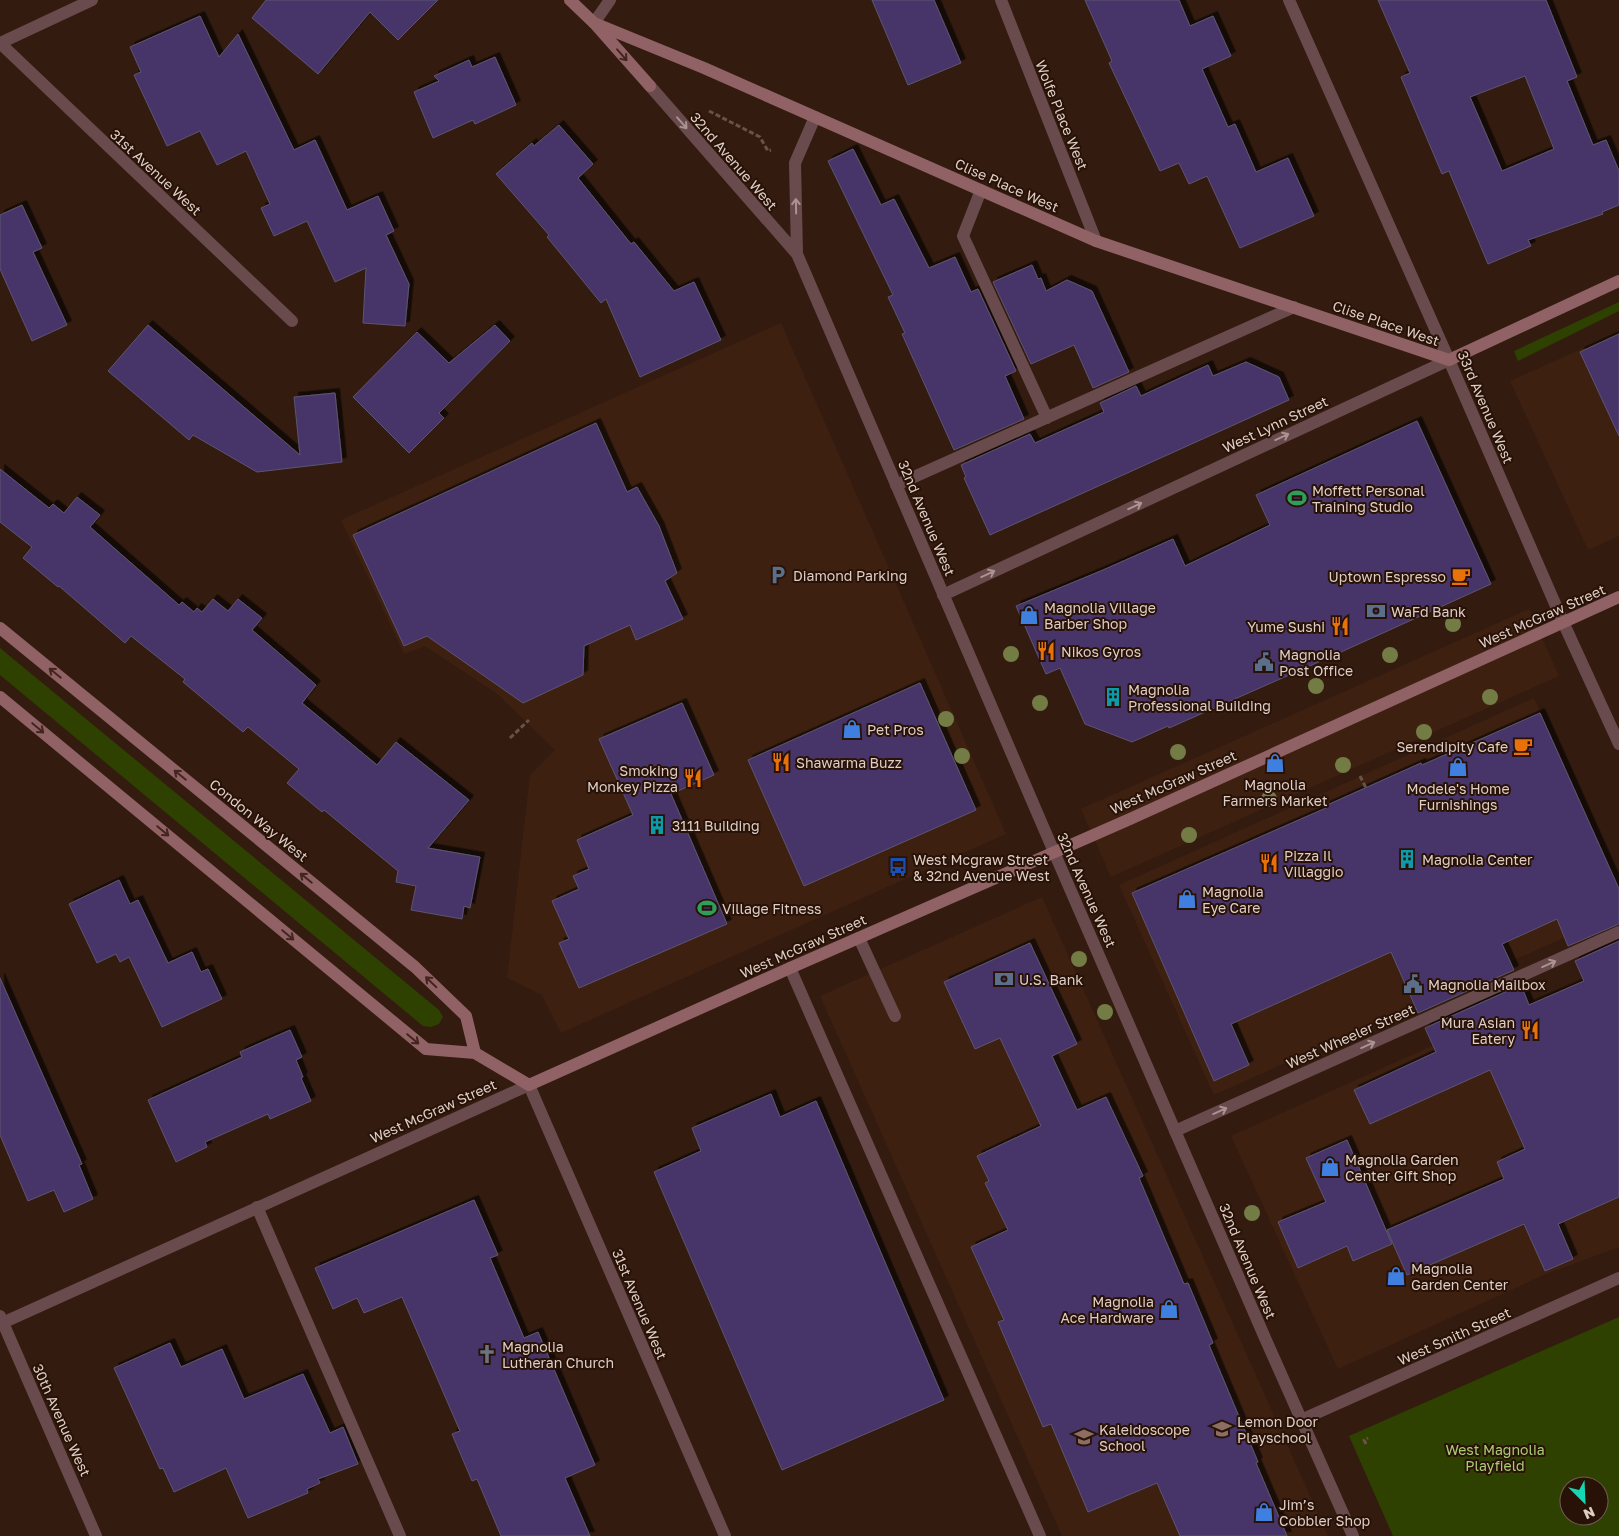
<svg xmlns="http://www.w3.org/2000/svg" width="1619" height="1536" font-family="'Golos Text',sans-serif">
	<style>
		.built { fill: #3e2011 }
		.green { fill: #2e4100; fill-rule: evenodd }
		.building { fill: #47346b; stroke: #5d5570; fill-rule: evenodd; filter: url(#shadow) }
		.lines { fill: none; stroke-linecap: round; stroke-linejoin: round }
		.path { stroke: #695348; stroke-width: 3; stroke-dasharray: 5 2.5; stroke-linecap: butt }
		.service { stroke: #694b4d; stroke-width: 12 }
		.minor { stroke: #694b4d; stroke-width: 12 }
		.tertiary { stroke: #694b4d; stroke-width: 12 }
		.secondary { stroke: #916265; stroke-width: 12 }
		.tree { fill: #747c46 }
		.oneway { stroke: #42261e }
		.oneway2 { stroke: #aa9390 }
		.labels { text-anchor: middle; dominant-baseline: central; stroke-width: 4; stroke-linejoin: round; paint-order: stroke }
		.street-label { font-size: 14px; fill: #dfcec6; stroke: #281207 }
		.poi-label { font-size: 14px; fill: #dfcec6; stroke: #281207; text-anchor: start }
		.park-label { font-size: 14px; fill: #aacc73; stroke: #281207 }
	</style>
	<defs>
		<filter id="shadow"><feDropShadow dx="4.5" dy="-4.5" stdDeviation="0" flood-color="#0009"/></filter>
	</defs>
	<rect width="100%" height="100%" fill="#331b0f"/>
	<path class="built" d="M 781,323 L 1006,834 L 561,1033 L 542,995 L 507,978 L 530,775 L 555,750 L 496,693 L 425,646 L 404,654 L 341,520 Z
		M 1619,332 L 1619,536 L 1588,550 L 1510,381 Z
		M 1529,609 L 1559,676 L 1111,877 L 1081,809 Z
		M 1534,698 L 1619,886 L 1619,913 L 1214,1095 L 1119,885 Z
		M 1042,897 L 1328,1536 L 1062,1536 L 820,996 Z
		M 1619,962 L 1619,1247 L 1546,1274 L 1338,1369 L 1231,1136 Z"/>
	<path class="green" d="M 1619,302 L 1619,311 L 1518,361 L 1514,351 Z
		M 0,648 L 439,1010 L 443,1017 L 439,1024 L 431,1027 L 423,1026 L 0,675 Z
		M 1619,1317 L 1619,1536 L 1393,1536 L 1349,1436 ZM 1569,1486 L 1599,1486 L 1599,1516 L 1569,1516 Z"/>
	<path class="building" d="M 266,0 L 438,0 L 398,40 L 370,12 L 318,74 L 252,18 Z
		M 872,0 L 934,0 L 961,63 L 908,85 Z
		M 1085,0 L 1179,0 L 1190,26 L 1213,16 L 1231,56 L 1202,69 L 1228,127 L 1235,124 L 1256,172 L 1288,158 L 1314,216 L 1240,248 L 1207,176 L 1189,184 L 1179,163 L 1160,171 L 1109,63 L 1112,61 Z
		M 1378,0 L 1546,0 L 1577,77 L 1567,81 L 1593,145 L 1606,140 L 1619,171 L 1619,205 L 1602,212 L 1603,214 L 1528,240 L 1531,246 L 1488,264 L 1449,171 L 1442,174 L 1401,77 L 1410,73 ZM 1525,76 L 1554,149 L 1502,171 L 1470,97 Z
		M 200,16 L 219,57 L 238,34 L 294,150 L 315,140 L 347,210 L 378,196 L 394,231 L 386,235 L 409,284 L 405,326 L 363,323 L 366,268 L 335,282 L 307,221 L 274,236 L 261,208 L 270,204 L 246,151 L 217,165 L 200,131 L 167,146 L 134,75 L 141,72 L 130,47 Z
		M 495,57 L 516,105 L 475,124 L 473,120 L 433,138 L 414,92 L 439,81 L 434,76 L 469,60 L 472,67 Z
		M 559,125 L 593,164 L 578,178 L 631,244 L 634,242 L 674,291 L 694,282 L 721,340 L 640,377 L 606,299 L 601,303 L 547,237 L 549,235 L 496,174 L 532,143 L 534,146 Z
		M 853,149 L 881,205 L 894,199 L 929,268 L 955,257 L 971,292 L 978,289 L 1016,371 L 1005,376 L 1024,419 L 954,450 L 902,334 L 905,333 L 888,297 L 893,295 L 828,161 Z
		M 22,205 L 42,248 L 33,252 L 67,325 L 32,341 L 0,269 L 0,215 Z
		M 1032,265 L 1038,279 L 1041,278 L 1046,291 L 1067,280 L 1092,291 L 1129,372 L 1093,388 L 1074,345 L 1031,364 L 993,282 Z
		M 148,325 L 300,455 L 294,397 L 335,393 L 342,462 L 257,472 L 193,435 L 189,440 L 108,371 Z
		M 495,325 L 510,341 L 439,413 L 444,418 L 409,453 L 353,397 L 417,332 L 449,363 Z
		M 1619,334 L 1619,436 L 1580,352 Z
		M 1246,362 L 1279,377 L 1289,400 L 990,535 L 964,478 L 966,477 L 961,465 L 1030,434 L 1035,443 L 1104,412 L 1100,403 L 1136,386 L 1141,396 L 1208,365 L 1213,376 Z
		M 1417,421 L 1491,584 L 1330,657 L 1169,728 L 1168,726 L 1132,742 L 1085,724 L 1060,668 L 1046,674 L 1016,606 L 1103,570 L 1173,539 L 1185,566 L 1270,525 L 1256,495 Z
		M 596,423 L 627,492 L 637,487 L 659,526 L 677,573 L 665,581 L 683,619 L 636,640 L 630,625 L 584,646 L 583,675 L 523,703 L 427,636 L 404,646 L 353,535 Z
		M 0,469 L 49,508 L 53,504 L 64,513 L 77,497 L 100,515 L 90,527 L 179,605 L 182,602 L 194,612 L 197,608 L 202,612 L 213,599 L 228,611 L 238,599 L 262,618 L 252,630 L 316,685 L 302,703 L 377,765 L 396,742 L 469,800 L 428,848 L 480,857 L 470,908 L 464,906 L 462,919 L 411,910 L 416,886 L 396,882 L 398,871 L 324,810 L 322,812 L 287,783 L 299,769 L 248,727 L 243,732 L 183,682 L 185,679 L 131,636 L 125,643 L 59,586 L 58,587 L 23,558 L 32,547 L 0,522 Z
		M 920,683 L 976,810 L 804,886 L 748,760 Z
		M 682,703 L 714,775 L 671,794 L 727,924 L 579,988 L 559,943 L 569,939 L 552,901 L 579,889 L 573,876 L 589,869 L 577,840 L 633,815 L 599,739 Z
		M 1540,713 L 1619,889 L 1619,924 L 1568,946 L 1557,919 L 1502,944 L 1514,970 L 1418,1013 L 1391,952 L 1231,1024 L 1249,1065 L 1214,1081 L 1132,893 L 1326,808 L 1325,806 L 1421,763 L 1422,765 Z
		M 119,880 L 130,904 L 138,900 L 168,963 L 192,952 L 201,972 L 208,969 L 222,999 L 162,1027 L 129,957 L 120,962 L 116,954 L 97,963 L 69,904 Z
		M 1619,941 L 1619,1197 L 1558,1224 L 1573,1259 L 1545,1271 L 1524,1224 L 1407,1275 L 1387,1230 L 1504,1179 L 1497,1162 L 1525,1149 L 1490,1070 L 1370,1124 L 1354,1090 L 1436,1052 L 1425,1028 L 1521,985 L 1529,1005 L 1584,981 L 1575,961 Z
		M 1030,943 L 1077,1044 L 1052,1056 L 1077,1110 L 1106,1097 L 1143,1176 L 1139,1178 L 1184,1284 L 1188,1283 L 1213,1343 L 1209,1345 L 1258,1462 L 1256,1463 L 1287,1536 L 1180,1536 L 1157,1483 L 1088,1512 L 1051,1424 L 1043,1427 L 998,1322 L 1004,1320 L 971,1247 L 1008,1230 L 985,1183 L 989,1181 L 977,1156 L 1041,1126 L 1000,1038 L 975,1049 L 944,982 Z
		M 0,978 L 82,1164 L 79,1165 L 93,1199 L 64,1212 L 54,1190 L 28,1201 L 0,1135 Z
		M 290,1030 L 302,1057 L 296,1060 L 303,1077 L 301,1078 L 311,1101 L 270,1119 L 268,1114 L 205,1142 L 207,1147 L 176,1162 L 148,1100 L 242,1057 L 240,1052 Z
		M 771,1094 L 780,1117 L 816,1101 L 944,1400 L 782,1470 L 654,1172 L 701,1151 L 692,1128 Z
		M 1347,1140 L 1392,1244 L 1353,1261 L 1347,1246 L 1298,1268 L 1278,1222 L 1326,1202 L 1306,1158 Z
		M 474,1200 L 498,1255 L 490,1258 L 524,1338 L 538,1332 L 595,1465 L 565,1478 L 590,1536 L 501,1536 L 477,1479 L 472,1481 L 452,1434 L 460,1431 L 402,1297 L 364,1313 L 357,1298 L 333,1309 L 315,1268 Z
		M 170,1343 L 181,1367 L 222,1349 L 244,1399 L 303,1374 L 330,1433 L 343,1427 L 358,1464 L 318,1479 L 320,1483 L 307,1489 L 308,1493 L 248,1518 L 226,1468 L 174,1492 L 163,1468 L 160,1469 L 114,1368 Z"/>
	<g class="lines">
		<path class="path" d="M 709,111 L 760,137 L 768,151 L 771,150
			M 510,738 L 529,720
			M 1360,776 L 1366,788
			M 1366,1444 L 1364,1440 L 1368,1438"/>
		<path class="service" d="M 981,190 L 963,236 L 1047,418
			M 896,485 L 1294,307
			M 943,595 L 1449,360
			M 859,938 L 895,1016
			M 790,968 L 1040,1536
			M 1175,1131 L 1619,932
			M 257,1207 L 400,1536"/>
		<path class="minor" d="M 1001,0 L 1096,241
			M 1289,0 L 1449,360 L 1563,622 L 1619,744
			M 594,23 L 610,0
			M 0,43 L 292,321
			M 0,43 L 92,0
			M 529,1085 L 725,1536
			M 0,1316 L 96,1536
			M 1301,1420 L 1619,1278"/>
		<path class="tertiary" d="M 650,86 L 797,254 L 1054,852 L 1265,1338 L 1353,1536
			M 797,254 L 795,163 L 815,117
			M 0,1324 L 529,1085"/>
		<path class="secondary" d="M 570,0 L 594,23 L 704,68 L 1096,241 L 1449,360 L 1619,281
			M 596,25 L 650,86
			M 0,628 L 415,967 L 466,1016 L 475,1053
			M 0,697 L 426,1049 L 475,1053 L 529,1085 L 790,968 L 1130,819 L 1619,597"/>
	</g>
	<g class="tree">
		<circle cx="1453" cy="624" r="8"/>
		<circle cx="1011" cy="654" r="8"/>
		<circle cx="1390" cy="655" r="8"/>
		<circle cx="1316" cy="686" r="8"/>
		<circle cx="1490" cy="697" r="8"/>
		<circle cx="1040" cy="703" r="8"/>
		<circle cx="946" cy="719" r="8"/>
		<circle cx="1424" cy="732" r="8"/>
		<circle cx="1178" cy="752" r="8"/>
		<circle cx="962" cy="756" r="8"/>
		<circle cx="1343" cy="765" r="8"/>
		<circle cx="1269" cy="799" r="8"/>
		<circle cx="1189" cy="835" r="8"/>
		<circle cx="1079" cy="959" r="8"/>
		<circle cx="1105" cy="1012" r="8"/>
		<circle cx="1252" cy="1213" r="8"/>
	</g>
	<defs><path id="oneway-shaft" d="M-6 0H5M1.5-3L5.5 0L1.5 3" fill="none" stroke-width="1.6" stroke-linecap="round" stroke-linejoin="round" transform="scale(1.25)"/></defs>
	<g class="oneway">
		<use href="#oneway-shaft" transform="translate(622 55) rotate(49)"/>
		<use href="#oneway-shaft" transform="translate(55 673) rotate(-141)"/>
		<use href="#oneway-shaft" transform="translate(38 728) rotate(40)"/>
		<use href="#oneway-shaft" transform="translate(180 775) rotate(-141)"/>
		<use href="#oneway-shaft" transform="translate(163 831) rotate(40)"/>
		<use href="#oneway-shaft" transform="translate(306 878) rotate(-141)"/>
		<use href="#oneway-shaft" transform="translate(288 935) rotate(40)"/>
		<use href="#oneway-shaft" transform="translate(431 982) rotate(-136)"/>
		<use href="#oneway-shaft" transform="translate(413 1039) rotate(40)"/>
	</g>
	<g class="oneway2">
		<use href="#oneway-shaft" transform="translate(682 123) rotate(49)"/>
		<use href="#oneway-shaft" transform="translate(796 206) rotate(-91)"/>
		<use href="#oneway-shaft" transform="translate(1282 437) rotate(-25)"/>
		<use href="#oneway-shaft" transform="translate(1135 506) rotate(-25)"/>
		<use href="#oneway-shaft" transform="translate(988 574) rotate(-25)"/>
		<use href="#oneway-shaft" transform="translate(1549 964) rotate(-24)"/>
		<use href="#oneway-shaft" transform="translate(1368 1045) rotate(-24)"/>
		<use href="#oneway-shaft" transform="translate(1220 1111) rotate(-24)"/>
	</g>
	<defs>
		<g id="stadium-bare" transform="scale(1.5)"><path d="M0-5a6.5 5 0 1 0 0 10a6.5 5 0 1 0 0-10ZM-3.5-1.8h7v3.6h-7Z" fill="#2e9e5b" stroke="#281207" stroke-width="2.5" paint-order="stroke"/></g>
		<g id="parking-bare" transform="scale(1.5)"><path d="M-3.5-5.5H1a3.5 3.5 0 0 1 0 7H-1V5.5H-3.5ZM-1-3.4V-.6H.8a1.4 1.4 0 0 0 0-2.8Z" fill="#5c6f8a" stroke="#281207" stroke-width="2.5" paint-order="stroke"/></g>
		<g id="cafe-bare" transform="scale(1.5)"><path d="M-5.5-4.5H6V0H3Q3 3.5 0 3.5H-2.5Q-5.5 3.5-5.5 0ZM3-3.2v2h1.7v-2ZM-6 4.5H4V6H-6Z" fill="#e8710a" stroke="#281207" stroke-width="2.5" paint-order="stroke"/></g>
		<g id="bank-bare" transform="scale(1.5)"><path d="M-6-4H6V4H-6ZM0-2.3a2.3 2.3 0 1 0 0 4.6a2.3 2.3 0 1 0 0-4.6Z" fill="#5c6f8a" stroke="#281207" stroke-width="2.5" paint-order="stroke"/></g>
		<g id="shop-bare" transform="scale(1.5)"><path d="M-5-2.5h2.3a2.7 3.5 0 0 1 5.4 0H5L5.5 6h-11ZM-1.5-2.5h3a1.5 2.3 0 0 0-3 0Z" fill="#3f7fe0" stroke="#281207" stroke-width="2.5" paint-order="stroke"/></g>
		<g id="restaurant-bare" transform="scale(1.5)"><path d="M-5-6h1v4h1v-4h1v4h1v-4h1v5L-1.5 .5V6h-2V.5L-5-1ZM5-6V6H3V1.5H1.5Q1.5-4 5-6Z" fill="#e8710a" stroke="#281207" stroke-width="2.5" paint-order="stroke"/></g>
		<g id="civic-bare" transform="scale(1.5)"><path d="M-.6-6.5H3V-4.5H.6V-3L4-1V1h2V6H-6V1h2V-1L-.6-3ZM-1.2 2.5V6h2.4V2.5Z" fill="#5c6f8a" stroke="#281207" stroke-width="2.5" paint-order="stroke"/></g>
		<g id="building-bare" transform="scale(1.5)"><path d="M-4-6H4V6H1V3H-1V6H-4ZM-2.5-4.3h1.7v1.8h-1.7ZM.8-4.3h1.7v1.8H.8ZM-2.5-1h1.7V.8h-1.7ZM.8-1h1.7V.8H.8Z" fill="#0f9aa8" stroke="#281207" stroke-width="2.5" paint-order="stroke"/></g>
		<g id="bus-bare" transform="scale(1.5)"><path d="M-5-6H5V4H4V6H2V4H-2V6H-4V4H-5ZM-3.5-4V0h7V-4ZM-3.5 1.2v1.5H-2V1.2ZM2 1.2v1.5H3.5V1.2Z" fill="#1a4fb4" stroke="#281207" stroke-width="2.5" paint-order="stroke"/></g>
		<g id="church-bare" transform="scale(1.5)"><path d="M-1.2-6h2.4v3.5h3.3v2.4h-3.3V6h-2.4V-.1h-3.3v-2.4h3.3Z" fill="#6b7280" stroke="#281207" stroke-width="2.5" paint-order="stroke"/></g>
		<g id="school-bare" transform="scale(1.5)"><path d="M0-5L7-2L0 1L-7-2ZM-4 1L0 2.5L4 1V4Q0 6-4 4Z" fill="#8d6e63" stroke="#281207" stroke-width="2.5" paint-order="stroke"/></g>
	</defs>
	<g fill-rule="evenodd">
		<use href="#stadium-bare" x="1297" y="498"/>
		<use href="#parking-bare" x="778" y="575"/>
		<use href="#cafe-bare" x="1461" y="576"/>
		<use href="#bank-bare" x="1376" y="611"/>
		<use href="#shop-bare" x="1029" y="615"/>
		<use href="#restaurant-bare" x="1340" y="626"/>
		<use href="#restaurant-bare" x="1046" y="651"/>
		<use href="#civic-bare" x="1264" y="662"/>
		<use href="#building-bare" x="1113" y="697"/>
		<use href="#shop-bare" x="852" y="729"/>
		<use href="#cafe-bare" x="1523" y="746"/>
		<use href="#restaurant-bare" x="781" y="762"/>
		<use href="#shop-bare" x="1275" y="763"/>
		<use href="#shop-bare" x="1458" y="767"/>
		<use href="#restaurant-bare" x="693" y="778"/>
		<use href="#building-bare" x="657" y="825"/>
		<use href="#building-bare" x="1407" y="859"/>
		<use href="#restaurant-bare" x="1269" y="863"/>
		<use href="#bus-bare" x="898" y="867"/>
		<use href="#shop-bare" x="1187" y="899"/>
		<use href="#stadium-bare" x="707" y="908"/>
		<use href="#bank-bare" x="1004" y="979"/>
		<use href="#civic-bare" x="1413" y="984"/>
		<use href="#restaurant-bare" x="1530" y="1030"/>
		<use href="#shop-bare" x="1330" y="1167"/>
		<use href="#shop-bare" x="1396" y="1276"/>
		<use href="#shop-bare" x="1169" y="1309"/>
		<use href="#church-bare" x="487" y="1354"/>
		<use href="#school-bare" x="1222" y="1429"/>
		<use href="#school-bare" x="1084" y="1437"/>
		<use href="#shop-bare" x="1264" y="1512"/>
	</g>
	<g class="labels">
		<g class="street-label">
			<text transform="translate(1062 115) rotate(68)">Wolfe Place West</text>
			<text transform="translate(734 161) rotate(49)">32nd Avenue West</text>
			<text transform="translate(156 172) rotate(43)">31st Avenue West</text>
			<text transform="translate(1007 185) rotate(24)">Clise Place West</text>
			<text transform="translate(1386 323) rotate(19)">Clise Place West</text>
			<text transform="translate(1486 407) rotate(67)">33rd Avenue West</text>
			<text transform="translate(1275 424) rotate(-25)">West Lynn Street</text>
			<text transform="translate(927 518) rotate(67)">32nd Avenue West</text>
			<text transform="translate(1542 616) rotate(-24)">West McGraw Street</text>
			<text transform="translate(1173 782) rotate(-24)">West McGraw Street</text>
			<text transform="translate(259 820) rotate(39)">Condon Way West</text>
			<text transform="translate(1087 890) rotate(66)">32nd Avenue West</text>
			<text transform="translate(803 946) rotate(-24)">West McGraw Street</text>
			<text transform="translate(1350 1036) rotate(-24)">West Wheeler Street</text>
			<text transform="translate(433 1111) rotate(-24)">West McGraw Street</text>
			<text transform="translate(1248 1261) rotate(67)">32nd Avenue West</text>
			<text transform="translate(640 1304) rotate(67)">31st Avenue West</text>
			<text transform="translate(1454 1336) rotate(-24)">West Smith Street</text>
			<text transform="translate(62 1420) rotate(66)">30th Avenue West</text>
		</g>
		<g class="poi-label">
			<text x="1312" y="490">Moffett Personal<tspan x="1312" dy="16">Training Studio</tspan></text>
			<text x="793" y="575">Diamond Parking</text>
			<text x="1446" y="576" text-anchor="end">Uptown Espresso</text>
			<text x="1044" y="607">Magnolia Village<tspan x="1044" dy="16">Barber Shop</tspan></text>
			<text x="1391" y="611">WaFd Bank</text>
			<text x="1325" y="626" text-anchor="end">Yume Sushi</text>
			<text x="1061" y="651">Nikos Gyros</text>
			<text x="1279" y="654">Magnolia<tspan x="1279" dy="16">Post Office</tspan></text>
			<text x="1128" y="689">Magnolia<tspan x="1128" dy="16">Professional Building</tspan></text>
			<text x="867" y="729">Pet Pros</text>
			<text x="1508" y="746" text-anchor="end">Serendipity Cafe</text>
			<text x="796" y="762">Shawarma Buzz</text>
			<text x="678" y="770" text-anchor="end">Smoking<tspan x="678" dy="16">Monkey Pizza</tspan></text>
			<text x="1275" y="784" text-anchor="middle">Magnolia<tspan x="1275" dy="16">Farmers Market</tspan></text>
			<text x="1458" y="788" text-anchor="middle">Modele's Home<tspan x="1458" dy="16">Furnishings</tspan></text>
			<text x="672" y="825">3111 Building</text>
			<text x="1284" y="855">Pizza Il<tspan x="1284" dy="16">Villaggio</tspan></text>
			<text x="913" y="859">West Mcgraw Street<tspan x="913" dy="16">&amp; 32nd Avenue West</tspan></text>
			<text x="1422" y="859">Magnolia Center</text>
			<text x="1202" y="891">Magnolia<tspan x="1202" dy="16">Eye Care</tspan></text>
			<text x="722" y="908">Village Fitness</text>
			<text x="1019" y="979">U.S. Bank</text>
			<text x="1428" y="984">Magnolia Mailbox</text>
			<text x="1515" y="1022" text-anchor="end">Mura Asian<tspan x="1515" dy="16">Eatery</tspan></text>
			<text x="1345" y="1159">Magnolia Garden<tspan x="1345" dy="16">Center Gift Shop</tspan></text>
			<text x="1411" y="1268">Magnolia<tspan x="1411" dy="16">Garden Center</tspan></text>
			<text x="1154" y="1301" text-anchor="end">Magnolia<tspan x="1154" dy="16">Ace Hardware</tspan></text>
			<text x="502" y="1346">Magnolia<tspan x="502" dy="16">Lutheran Church</tspan></text>
			<text x="1237" y="1421">Lemon Door<tspan x="1237" dy="16">Playschool</tspan></text>
			<text x="1099" y="1429">Kaleidoscope<tspan x="1099" dy="16">School</tspan></text>
			<text x="1279" y="1504">Jim’s<tspan x="1279" dy="16">Cobbler Shop</tspan></text>
		</g>
		<g class="park-label">
			<text x="1495" y="1449">West Magnolia<tspan x="1495" dy="16">Playfield</tspan></text>
		</g>
	</g>
	<g transform="translate(1584 1501) rotate(156)"><circle r="24" fill="#281207" stroke="#715d53"/>
	<path d="M0-4L9 19L0 12L-9 19Z" fill="#16d5b3"/>
	<text y="-8" font-size="14" font-weight="bold" text-anchor="middle" fill="#dfcec6">N</text>
	</g>
</svg>
